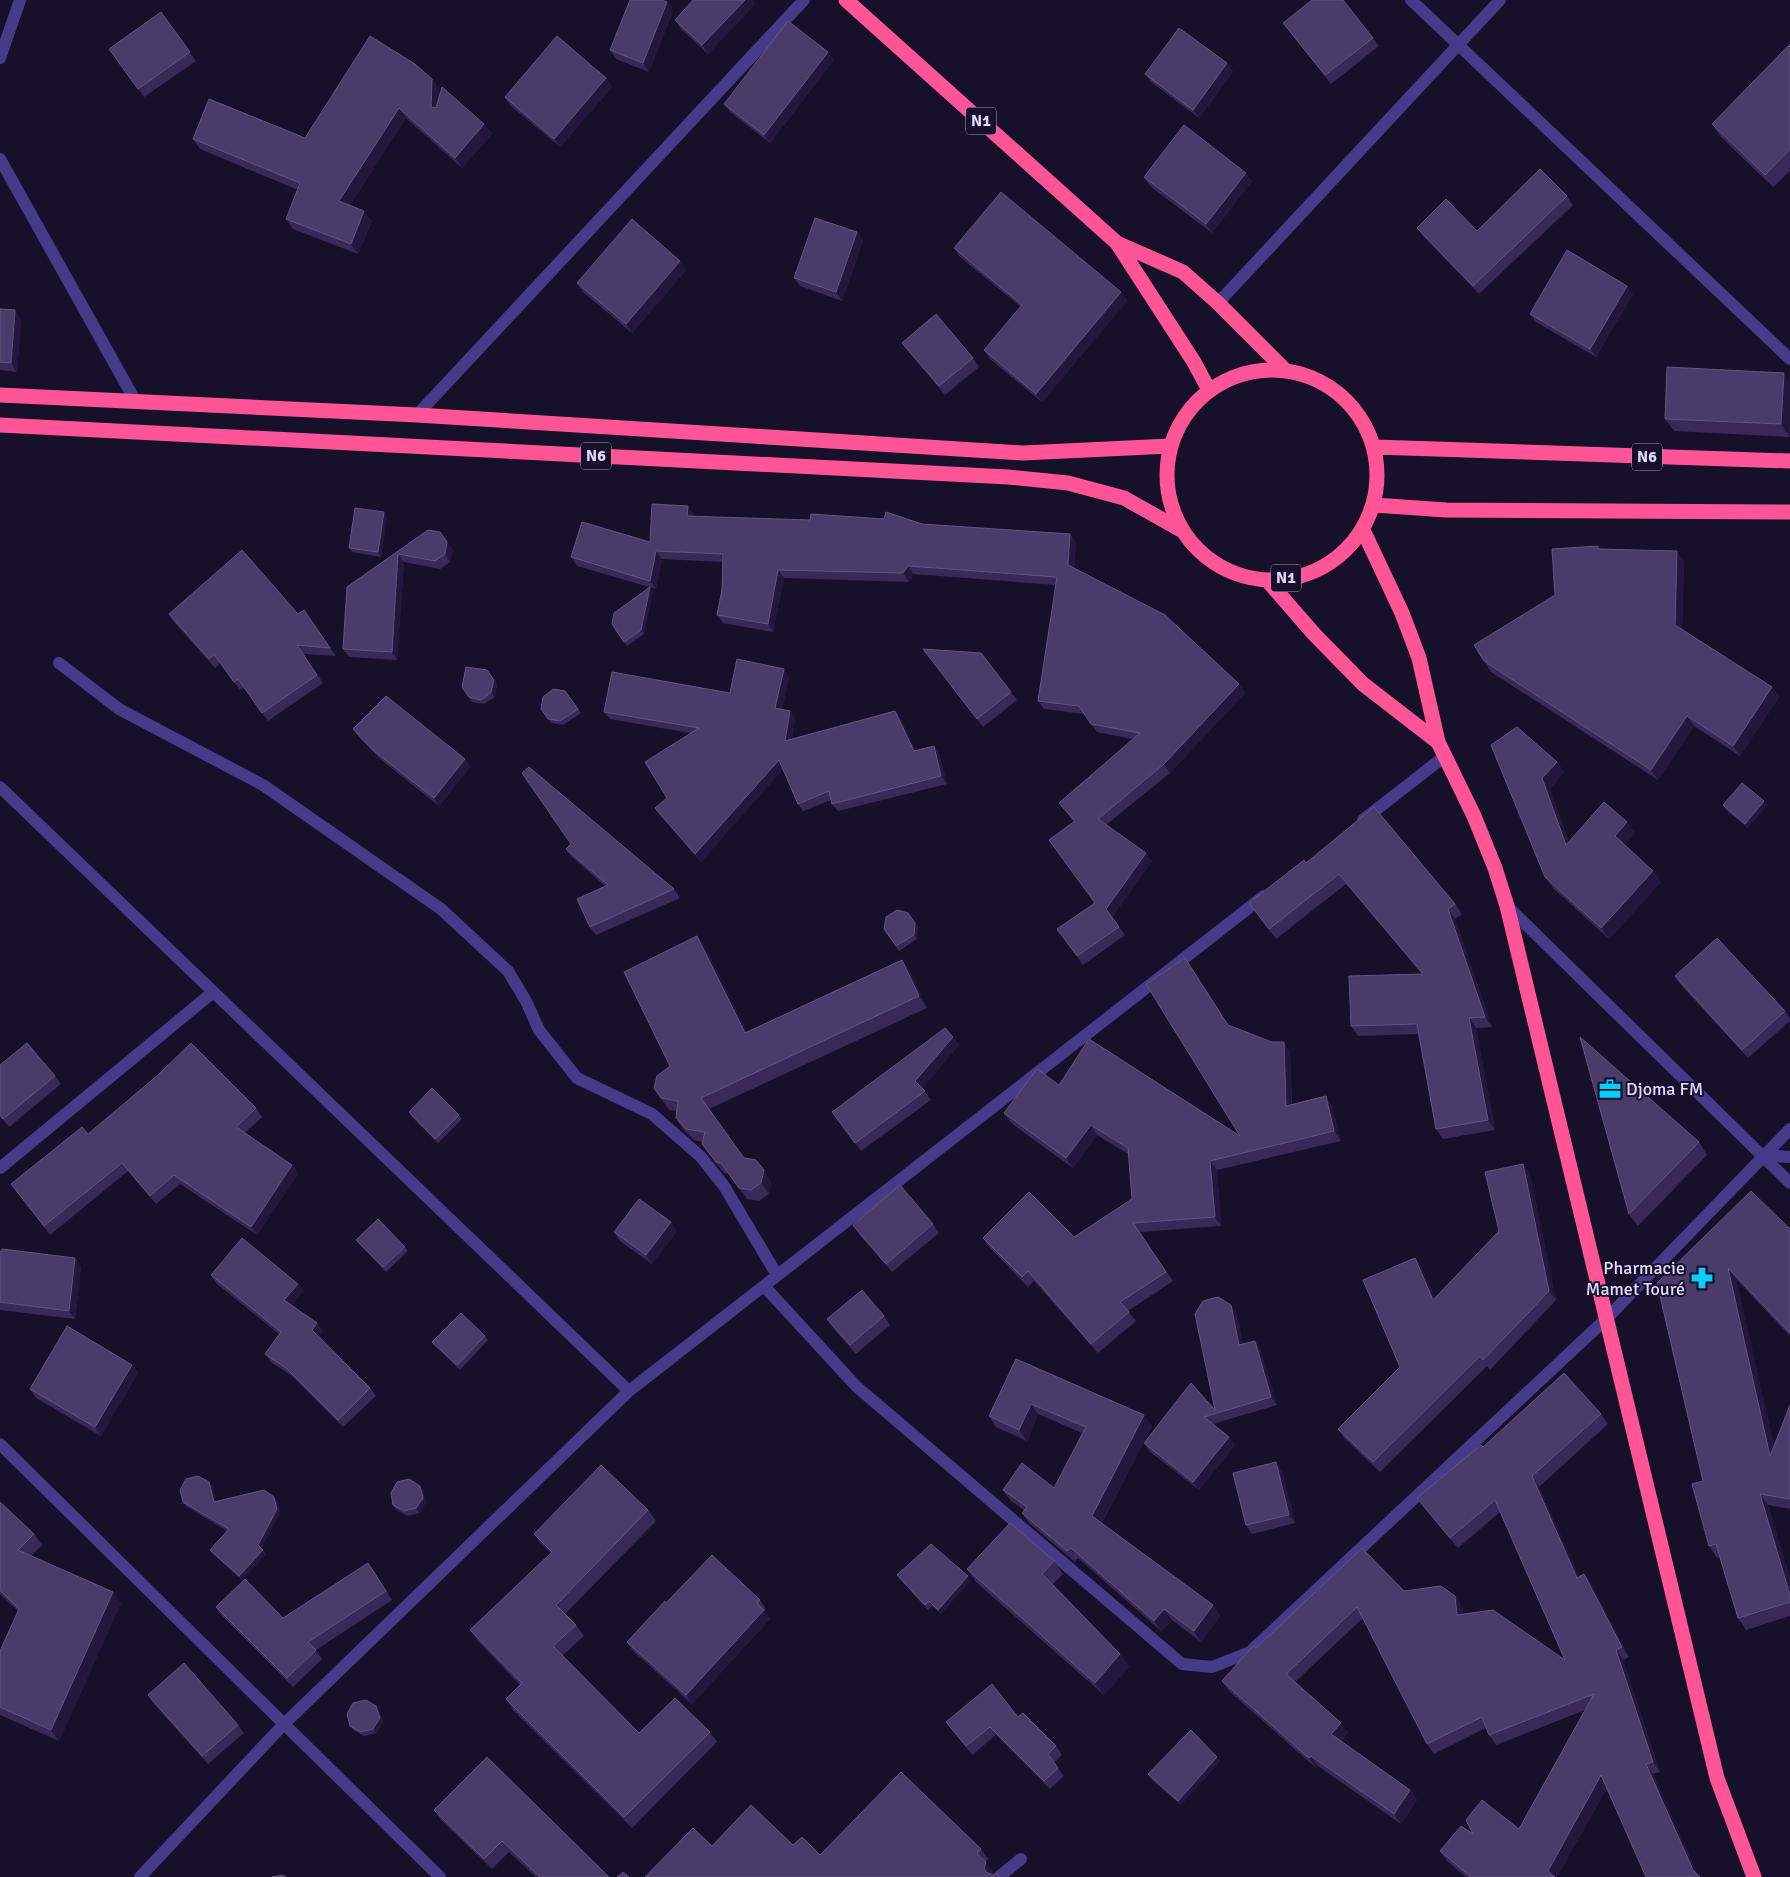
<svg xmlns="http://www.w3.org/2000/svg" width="1790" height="1877" font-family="Signika,sans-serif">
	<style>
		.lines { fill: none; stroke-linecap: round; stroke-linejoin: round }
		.lane { stroke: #463b89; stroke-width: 12 }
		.street { stroke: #463b89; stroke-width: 12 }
		.highway { stroke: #ff5495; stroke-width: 15 }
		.wall { fill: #382958 }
		.shaded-wall { fill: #23173e }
		.building { fill: #4a3c6a; stroke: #625581 }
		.labels { text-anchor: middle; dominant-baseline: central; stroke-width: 4; stroke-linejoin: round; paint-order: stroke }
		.shield { fill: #17102a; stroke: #a59dbf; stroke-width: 1 }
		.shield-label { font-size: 16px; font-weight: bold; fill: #e2d9ff }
		.poi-label { font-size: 18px; fill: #e2d9ff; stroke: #17102a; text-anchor: start }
	</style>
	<rect width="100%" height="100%" fill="#17102a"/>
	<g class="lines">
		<path class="lane" d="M 1763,1155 L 1790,1157"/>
		<path class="street" d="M 1411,0 L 1790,359
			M 0,58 L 20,0
			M 0,159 L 136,402
			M 1218,303 L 1500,0
			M 417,415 L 804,0
			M 59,663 L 119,709 L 263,785 L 441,909 L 508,971 L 526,1001 L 539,1030 L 577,1078 L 652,1114 L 701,1157 L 724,1186 L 777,1275
			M 0,787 L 629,1391
			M 1363,820 L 1445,756
			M 1507,906 L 1790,1183
			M 0,1168 L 212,993
			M 764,1286 L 857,1387 L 1182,1664 L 1212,1667 L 1250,1652 L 1608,1317 L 1790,1129
			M 0,1444 L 284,1724 L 140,1877
			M 440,1877 L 284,1724 L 629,1391 L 1264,896
			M 999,1877 L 1021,1859"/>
		<path class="highway" d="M 846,0 L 1117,243 L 1194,362 L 1209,390
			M 1117,243 L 1183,272 L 1218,303 L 1285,370
			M1167 475a105 105 0 1 1 210 0a105 105 0 1 1-210 0Z
			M 0,395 L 417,415 L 1023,453 L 1170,446
			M 0,425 L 1008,477 L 1068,483 L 1124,498 L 1181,530
			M 1375,447 L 1790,461
			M 1374,505 L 1446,510 L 1790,512
			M 1363,530 L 1402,613 L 1419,658 L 1438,742 L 1474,816 L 1495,868 L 1507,906 L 1717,1778 L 1754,1877
			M 1267,580 L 1314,634 L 1363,684 L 1438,742"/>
	</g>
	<path class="wall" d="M 693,0 L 752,0 L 755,4 L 708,54 L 681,29 L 675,20 Z
		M 667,2 L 673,11 L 649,72 L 616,59 L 610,50 Z
		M 161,12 L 196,61 L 144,97 L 109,49 Z
		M 1283,23 L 1373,38 L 1379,46 L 1331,84 Z
		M 1790,44 L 1790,171 L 1773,187 L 1721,137 L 1712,124 Z
		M 834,60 L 770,143 L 730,112 L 724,104 Z
		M 1227,63 L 1233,72 L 1199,118 L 1151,82 L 1145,74 Z
		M 606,78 L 612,87 L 560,147 L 511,106 L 505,97 Z
		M 432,79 L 439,89 L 439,96 L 484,124 L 492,134 L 462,168 L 406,118 L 350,205 L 372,221 L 358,254 L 293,229 L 286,219 L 298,190 L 200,149 L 193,139 L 305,138 Z
		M 1144,177 L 1252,181 L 1212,233 L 1150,186 Z
		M 1567,196 L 1573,205 L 1479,294 L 1423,236 L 1417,228 L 1477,231 Z
		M 857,232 L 863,241 L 842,301 L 800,286 L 794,278 Z
		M 954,248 L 1121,292 L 1127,301 L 1042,402 L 990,359 L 984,350 L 1021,307 L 960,257 Z
		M 686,270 L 632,333 L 583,292 L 577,283 Z
		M 1633,294 L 1596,357 L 1536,322 L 1530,314 Z
		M 0,309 L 21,319 L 17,372 L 0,370 Z
		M 902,343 L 973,358 L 979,367 L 945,395 L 908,351 Z
		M 1790,382 L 1790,437 L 1674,431 L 1665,419 Z
		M 694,514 L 693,517 L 922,524 L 1076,542 L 1074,568 L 1239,684 L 1245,693 L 1170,773 L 1106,825 L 1152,861 L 1112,917 L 1125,935 L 1083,965 L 1057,929 L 1095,903 L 1074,822 L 1059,803 L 1133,739 L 1097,732 L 1084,714 L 1044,709 L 1038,701 L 1056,585 L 913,574 L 909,582 L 784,578 L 773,632 L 723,623 L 717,615 L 722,590 L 723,562 L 662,559 L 656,589 L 577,566 L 571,557 L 650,542 Z
		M 387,517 L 381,557 L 352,552 L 349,548 Z
		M 428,530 L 440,532 L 453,550 L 450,562 L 440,569 L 404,562 L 397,660 L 349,657 L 343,649 L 347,587 Z
		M 1600,549 L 1684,561 L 1682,630 L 1772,687 L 1779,697 L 1740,756 L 1694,726 L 1658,780 L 1491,672 L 1484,661 L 1555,595 Z
		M 653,591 L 644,634 L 627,646 L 612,624 Z
		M 304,610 L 336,656 L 303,654 L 323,683 L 268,721 L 244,687 L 240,690 L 220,663 L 215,668 L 175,623 L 169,614 L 298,614 Z
		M 923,649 L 1011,692 L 1017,700 L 983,727 Z
		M 487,670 L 497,684 L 495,697 L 484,704 L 472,702 L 462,687 Z
		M 789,677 L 782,709 L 795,718 L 792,740 L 895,711 L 901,719 L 915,751 L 934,746 L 939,754 L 947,784 L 838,811 L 832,804 L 831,800 L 803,811 L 798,804 L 783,769 L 701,862 L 660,815 L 655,808 L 667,798 L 690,733 L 610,719 L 604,712 L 730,693 Z
		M 565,691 L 581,713 L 563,725 L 551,723 L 541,709 Z
		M 353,729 L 465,759 L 470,767 L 439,806 L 380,759 L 358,736 Z
		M 1491,745 L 1557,762 L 1564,772 L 1550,789 L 1569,842 L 1635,833 L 1624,845 L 1653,871 L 1661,882 L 1609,939 L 1553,888 L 1545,877 Z
		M 1723,805 L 1767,805 L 1748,828 L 1726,810 Z
		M 571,844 L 674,889 L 680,898 L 596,935 L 590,927 L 605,886 L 572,857 L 566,849 Z
		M 1306,863 L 1455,904 L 1462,914 L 1455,919 L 1492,1027 L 1476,1028 L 1495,1130 L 1443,1139 L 1436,1129 L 1418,1034 L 1358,1036 L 1351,1026 L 1422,974 L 1346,884 L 1276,939 L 1256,913 L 1249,903 Z
		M 908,913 L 918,927 L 917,939 L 899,951 L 884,929 Z
		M 697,936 L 705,947 L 747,1032 L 902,960 L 910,972 L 927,1008 L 709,1109 L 744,1158 L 756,1160 L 771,1182 L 769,1194 L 759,1201 L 747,1199 L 729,1174 L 724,1173 L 710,1155 L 702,1144 L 703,1142 L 694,1140 L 683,1129 L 676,1118 L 677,1111 L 669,1110 L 654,1088 L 670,1066 Z
		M 1192,968 L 1228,1026 L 1290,1052 L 1292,1104 L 1332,1106 L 1341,1141 L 1217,1170 L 1221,1226 L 1140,1232 L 1173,1281 L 1128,1311 L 1136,1321 L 1098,1353 L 1034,1281 L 1028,1287 L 989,1247 L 983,1238 L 1074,1237 L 1132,1199 L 1128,1154 L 1097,1135 L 1073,1168 L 1011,1123 L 1004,1113 L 1059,1085 L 1240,1136 Z
		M 1675,976 L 1785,1011 L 1790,1019 L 1790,1021 L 1748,1058 L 1681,985 Z
		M 953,1037 L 959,1045 L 922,1088 L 931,1100 L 861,1151 L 832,1112 Z
		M 0,1065 L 55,1076 L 61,1084 L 9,1127 L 0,1116 Z
		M 256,1108 L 262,1117 L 245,1133 L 292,1165 L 298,1174 L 257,1235 L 180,1184 L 156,1204 L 128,1171 L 50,1235 L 11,1184 L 88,1134 Z
		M 409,1112 L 459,1115 L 462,1119 L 438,1143 L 412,1117 Z
		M 1699,1142 L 1707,1155 L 1638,1226 L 1629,1214 Z
		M 1523,1164 L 1530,1174 L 1556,1300 L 1490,1370 L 1487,1366 L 1380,1472 L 1345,1439 L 1338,1429 L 1400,1367 L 1415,1258 L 1422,1268 L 1435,1298 L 1499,1231 Z
		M 671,1222 L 677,1231 L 652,1264 L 620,1241 L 614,1232 Z
		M 933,1224 L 939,1233 L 892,1272 L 859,1234 L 853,1225 Z
		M 1790,1229 L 1790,1336 L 1736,1279 L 1774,1447 L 1790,1405 L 1790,1509 L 1768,1505 L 1790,1579 L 1790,1616 L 1746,1630 L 1738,1618 L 1720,1557 L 1717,1558 L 1709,1546 L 1703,1481 L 1657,1283 Z
		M 356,1240 L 405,1247 L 408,1251 L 386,1272 L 359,1244 Z
		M 0,1253 L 81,1266 L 75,1319 L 0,1310 Z
		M 211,1275 L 298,1284 L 303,1291 L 292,1305 L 323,1331 L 319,1336 L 370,1388 L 376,1396 L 343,1427 L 292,1376 L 271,1362 L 265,1354 L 279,1334 L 216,1283 Z
		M 1231,1305 L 1237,1313 L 1243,1344 L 1260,1349 L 1277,1405 L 1213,1424 L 1229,1437 L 1235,1445 L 1199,1490 L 1149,1451 L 1144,1443 L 1215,1410 Z
		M 884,1316 L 890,1325 L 856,1354 L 833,1328 L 827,1319 Z
		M 485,1336 L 488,1340 L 460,1370 L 435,1346 L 432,1342 Z
		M 1016,1359 L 1152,1426 L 1102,1523 L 1213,1605 L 1220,1616 L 1201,1642 L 1172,1620 L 1161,1631 L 1078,1558 L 1075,1562 L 1029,1523 L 1022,1513 L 1024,1510 L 1010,1500 L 1003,1490 L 1054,1488 L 1082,1433 L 1038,1414 L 1027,1441 L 996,1427 L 989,1416 Z
		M 132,1365 L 138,1373 L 101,1436 L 36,1398 L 30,1389 Z
		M 1601,1414 L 1608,1424 L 1539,1487 L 1579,1577 L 1584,1574 L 1591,1584 L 1629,1657 L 1623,1660 L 1660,1772 L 1653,1774 L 1698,1875 L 1607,1788 L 1557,1877 L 1466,1877 L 1447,1861 L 1440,1851 L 1473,1834 L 1519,1829 L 1585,1710 L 1496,1745 L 1489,1735 L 1486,1728 L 1434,1754 L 1427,1744 L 1363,1618 L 1295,1682 L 1341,1723 L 1348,1733 L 1341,1741 L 1410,1790 L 1417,1800 L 1401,1824 L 1318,1766 L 1316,1768 L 1229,1691 L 1222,1681 L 1362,1548 L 1404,1591 L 1462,1606 L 1463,1614 L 1565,1660 L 1500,1512 L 1458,1548 L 1425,1509 L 1417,1498 L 1483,1447 Z
		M 1282,1471 L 1295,1523 L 1252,1534 L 1246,1525 Z
		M 209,1482 L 212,1486 L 216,1502 L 277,1501 L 280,1513 L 261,1548 L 266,1554 L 242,1580 L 213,1554 L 210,1550 L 227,1531 L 186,1506 L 183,1502 Z
		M 420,1486 L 423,1490 L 426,1502 L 420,1513 L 407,1516 L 396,1509 L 393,1505 Z
		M 0,1502 L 34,1534 L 42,1545 L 31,1556 L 121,1603 L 59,1741 L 0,1715 L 0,1651 L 18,1611 L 0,1594 Z
		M 648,1510 L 656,1521 L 565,1614 L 576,1625 L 584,1636 L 562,1656 L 639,1733 L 710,1732 L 717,1742 L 632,1828 L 513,1710 L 506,1699 L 520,1685 L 478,1641 L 470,1630 L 551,1553 L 541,1544 L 534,1534 Z
		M 1054,1561 L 1063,1574 L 1053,1584 L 1120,1654 L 1129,1667 L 1104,1695 L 976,1582 L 967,1569 Z
		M 374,1571 L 392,1600 L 316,1650 L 322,1659 L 293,1687 L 222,1616 L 216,1607 L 283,1618 Z
		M 897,1575 L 971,1580 L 941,1614 L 932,1606 L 928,1610 L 900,1579 Z
		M 760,1600 L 766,1609 L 764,1611 L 770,1619 L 692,1704 L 633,1651 L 627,1642 L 666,1603 Z
		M 148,1695 L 238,1725 L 244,1733 L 208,1764 L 154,1704 Z
		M 379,1711 L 383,1723 L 376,1733 L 364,1736 L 353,1730 L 350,1726 Z
		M 1018,1717 L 1056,1746 L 1062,1755 L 1054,1763 L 1064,1776 L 1050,1789 L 996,1735 L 972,1755 L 946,1722 Z
		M 1217,1757 L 1220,1761 L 1181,1805 L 1151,1779 L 1148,1774 Z
		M 434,1810 L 609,1877 L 536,1877 L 509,1852 L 492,1869 L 441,1820 Z
		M 793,1845 L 820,1855 L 981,1849 L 988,1859 L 985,1862 L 993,1872 L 992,1875 L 712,1846 Z"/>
	<path class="shaded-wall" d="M 745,0 L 752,0 L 755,4 L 708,54 L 702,45 Z
		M 667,2 L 673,11 L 649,72 L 643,63 Z
		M 828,52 L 834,60 L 770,143 L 764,135 Z
		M 1227,63 L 1233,72 L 1199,118 L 1193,110 Z
		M 606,78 L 612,87 L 560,147 L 554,139 Z
		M 432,79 L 439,89 L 438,117 L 431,107 Z
		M 399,108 L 406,118 L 346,211 L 339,201 Z
		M 484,124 L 492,134 L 462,168 L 455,158 Z
		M 1246,173 L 1252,181 L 1212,233 L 1206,224 Z
		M 364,211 L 372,221 L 358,254 L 351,244 Z
		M 857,232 L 863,241 L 842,301 L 836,292 Z
		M 680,261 L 686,270 L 632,333 L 626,324 Z
		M 1627,286 L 1633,294 L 1596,357 L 1590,349 Z
		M 1121,292 L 1127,301 L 1042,402 L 1036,394 Z
		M 15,310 L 21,319 L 17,372 L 11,363 Z
		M 1784,373 L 1790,382 L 1790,437 L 1781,424 Z
		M 688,506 L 694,514 L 693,525 L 687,516 Z
		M 384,512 L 387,517 L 381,557 L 378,552 Z
		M 1070,534 L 1076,542 L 1073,573 L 1068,565 Z
		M 447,542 L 453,550 L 450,562 L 445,554 Z
		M 656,551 L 662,559 L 656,589 L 650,581 Z
		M 1677,551 L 1684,561 L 1682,635 L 1675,625 Z
		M 398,554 L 404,562 L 397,660 L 392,652 Z
		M 908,566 L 913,574 L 909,582 L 903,573 Z
		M 778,570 L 784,578 L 773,632 L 768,624 Z
		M 650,587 L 653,591 L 644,634 L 641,630 Z
		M 784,669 L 789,677 L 781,716 L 775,708 Z
		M 494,680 L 497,684 L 495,697 L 491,692 Z
		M 1239,684 L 1245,693 L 1170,773 L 1164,764 Z
		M 1772,687 L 1779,697 L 1740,756 L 1733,746 Z
		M 790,711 L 795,718 L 791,749 L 785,741 Z
		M 895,711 L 901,719 L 919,759 L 914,751 Z
		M 1687,716 L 1694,726 L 1658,780 L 1651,770 Z
		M 934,746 L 939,754 L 947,784 L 941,776 Z
		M 465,759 L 470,767 L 439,806 L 434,798 Z
		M 779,760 L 785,767 L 701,862 L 695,854 Z
		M 1557,762 L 1564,772 L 1550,789 L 1574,856 L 1566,845 L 1542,778 Z
		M 1764,801 L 1767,805 L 1748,828 L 1745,824 Z
		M 1627,822 L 1635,833 L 1622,847 L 1615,836 Z
		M 1146,853 L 1152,861 L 1112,917 L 1106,909 Z
		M 1653,871 L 1661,882 L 1609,939 L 1601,928 Z
		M 1448,909 L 1455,919 L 1492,1027 L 1485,1017 Z
		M 915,923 L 918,927 L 917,939 L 914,935 Z
		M 697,936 L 705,947 L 753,1044 L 745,1033 Z
		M 902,960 L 910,972 L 927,1008 L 919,996 Z
		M 1469,1018 L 1476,1028 L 1495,1130 L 1488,1120 Z
		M 953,1037 L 959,1045 L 921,1090 L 915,1081 Z
		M 1284,1042 L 1290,1052 L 1292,1115 L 1286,1106 Z
		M 1326,1096 L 1332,1106 L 1341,1141 L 1334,1131 Z
		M 1091,1125 L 1097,1135 L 1073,1168 L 1066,1158 Z
		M 1210,1161 L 1217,1170 L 1221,1226 L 1215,1217 Z
		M 1523,1164 L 1530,1174 L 1556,1300 L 1549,1291 Z
		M 292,1165 L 298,1174 L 257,1235 L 251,1227 Z
		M 764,1170 L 771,1182 L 769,1194 L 761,1183 Z
		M 671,1222 L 677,1231 L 652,1264 L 646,1255 Z
		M 75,1258 L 81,1266 L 75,1319 L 69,1311 Z
		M 1415,1258 L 1422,1268 L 1440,1310 L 1433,1300 Z
		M 1728,1268 L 1736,1279 L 1779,1467 L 1770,1456 Z
		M 298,1284 L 303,1291 L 290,1308 L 284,1300 Z
		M 1231,1305 L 1237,1313 L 1245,1353 L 1239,1345 Z
		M 317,1323 L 323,1331 L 318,1338 L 312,1330 Z
		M 1255,1341 L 1260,1349 L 1277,1405 L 1271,1397 Z
		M 132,1365 L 138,1373 L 101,1436 L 95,1427 Z
		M 1031,1404 L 1038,1414 L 1027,1441 L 1019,1430 Z
		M 1144,1415 L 1152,1426 L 1100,1526 L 1092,1516 Z
		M 1229,1437 L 1235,1445 L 1199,1490 L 1193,1482 Z
		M 1276,1462 L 1282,1471 L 1295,1523 L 1289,1515 Z
		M 1532,1476 L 1539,1487 L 1584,1588 L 1577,1578 Z
		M 209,1482 L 212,1486 L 217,1507 L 214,1502 Z
		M 420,1486 L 423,1490 L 426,1502 L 420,1513 L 416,1508 Z
		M 1760,1494 L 1768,1505 L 1790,1579 L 1790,1595 Z
		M 274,1497 L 277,1501 L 280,1513 L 261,1549 L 258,1545 Z
		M 263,1550 L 266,1554 L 242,1580 L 239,1576 Z
		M 1584,1574 L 1591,1584 L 1629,1657 L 1622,1647 Z
		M 968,1576 L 971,1580 L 941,1614 L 938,1610 Z
		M 113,1592 L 121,1603 L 59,1741 L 51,1730 Z
		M 1455,1596 L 1462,1606 L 1465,1625 L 1457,1615 Z
		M 1213,1605 L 1220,1616 L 1201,1642 L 1194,1631 Z
		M 1164,1609 L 1172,1620 L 1161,1631 L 1154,1621 Z
		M 764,1610 L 770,1619 L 692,1704 L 686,1695 Z
		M 1616,1650 L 1623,1660 L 1660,1772 L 1653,1762 Z
		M 1120,1654 L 1129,1667 L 1104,1695 L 1095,1683 Z
		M 376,1706 L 379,1711 L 383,1723 L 376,1733 L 373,1729 Z
		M 1341,1723 L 1348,1733 L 1338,1744 L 1331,1734 Z
		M 1311,1756 L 1318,1766 L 1316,1768 L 1309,1758 Z
		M 1217,1757 L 1220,1761 L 1181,1805 L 1178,1801 Z
		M 1646,1764 L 1653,1774 L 1699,1877 L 1693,1870 Z
		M 1601,1775 L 1608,1786 L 1557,1877 L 1552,1877 L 1548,1871 Z
		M 1410,1790 L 1417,1800 L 1401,1824 L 1394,1814 Z
		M 986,1862 L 993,1872 L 991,1877 L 986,1872 L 984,1868 Z"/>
	<path class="building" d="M 630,0 L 662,0 L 667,2 L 643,63 L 610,50 Z
		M 693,0 L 745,0 L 702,45 L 675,20 Z
		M 1312,0 L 1343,0 L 1373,38 L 1325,75 L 1283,23 Z
		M 161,12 L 190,52 L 138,89 L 109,49 Z
		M 788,21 L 828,52 L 764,135 L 724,104 Z
		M 1179,28 L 1227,63 L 1193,110 L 1145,74 Z
		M 370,36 L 415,64 L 432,79 L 431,107 L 436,108 L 442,87 L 484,124 L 455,158 L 399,108 L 339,201 L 364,211 L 351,244 L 286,219 L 300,183 L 193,139 L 209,99 L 305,138 Z
		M 557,36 L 606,78 L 554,139 L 505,97 Z
		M 1790,44 L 1790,149 L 1765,175 L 1712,124 Z
		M 1184,125 L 1246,173 L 1206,224 L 1144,177 Z
		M 1540,169 L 1567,196 L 1473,286 L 1417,228 L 1446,199 L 1477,231 Z
		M 1001,192 L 1121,292 L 1036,394 L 984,350 L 1022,305 L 954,248 Z
		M 815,218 L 857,232 L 836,292 L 794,278 Z
		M 632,219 L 680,261 L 626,324 L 577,283 Z
		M 1567,250 L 1627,286 L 1590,349 L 1530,314 Z
		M 0,309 L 15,310 L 11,363 L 0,362 Z
		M 936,314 L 973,358 L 939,386 L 902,343 Z
		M 1667,367 L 1784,373 L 1781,424 L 1665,419 Z
		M 652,504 L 688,506 L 687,516 L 810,520 L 811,514 L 884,519 L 886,512 L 922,524 L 1070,534 L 1068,565 L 1165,615 L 1239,684 L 1164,764 L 1098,819 L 1146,853 L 1106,909 L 1119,927 L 1077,956 L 1057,929 L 1095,903 L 1049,840 L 1075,821 L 1059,803 L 1140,733 L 1091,724 L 1079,706 L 1038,701 L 1057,577 L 908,566 L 903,573 L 778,570 L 768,624 L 717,615 L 722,590 L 723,554 L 656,551 L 650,581 L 571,557 L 582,522 L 650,542 Z
		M 355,508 L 384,512 L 378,552 L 349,548 Z
		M 428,530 L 440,532 L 447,542 L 445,554 L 435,561 L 398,554 L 392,652 L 343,649 L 347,587 Z
		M 1598,546 L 1598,549 L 1677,551 L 1675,625 L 1772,687 L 1733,746 L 1687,716 L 1651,770 L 1484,661 L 1474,645 L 1555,595 L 1552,549 Z
		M 242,550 L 298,614 L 304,610 L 330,648 L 297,645 L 317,675 L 262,713 L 238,679 L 234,682 L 214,654 L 209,659 L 169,614 Z
		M 650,587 L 641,630 L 624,642 L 612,624 L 614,613 Z
		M 923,649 L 981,653 L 1011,692 L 977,719 Z
		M 737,659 L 784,669 L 775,708 L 790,711 L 785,741 L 895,711 L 914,751 L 934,746 L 941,776 L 832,804 L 829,791 L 798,804 L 779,760 L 695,854 L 655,808 L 667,798 L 645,762 L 699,728 L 604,712 L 612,672 L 730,693 Z
		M 466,667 L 487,670 L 494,680 L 491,692 L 481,700 L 469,697 L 462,687 Z
		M 553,689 L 565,691 L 578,709 L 560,721 L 548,719 L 541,709 L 543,697 Z
		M 386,696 L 465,759 L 434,798 L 374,751 L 353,729 Z
		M 1517,727 L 1557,762 L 1542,778 L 1566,845 L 1604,802 L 1627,822 L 1615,836 L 1653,871 L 1601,928 L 1545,877 L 1491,745 Z
		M 529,767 L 674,889 L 590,927 L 577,899 L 608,885 L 566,849 L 571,844 L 522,773 Z
		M 1742,783 L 1764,801 L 1745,824 L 1723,805 Z
		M 1374,807 L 1455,904 L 1448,909 L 1485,1017 L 1469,1018 L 1488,1120 L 1436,1129 L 1417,1024 L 1351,1026 L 1349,976 L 1423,974 L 1339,874 L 1269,929 L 1249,903 L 1304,860 L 1306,863 Z
		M 897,910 L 908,913 L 915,923 L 914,935 L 896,946 L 884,929 L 886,917 Z
		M 697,936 L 745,1033 L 902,960 L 919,996 L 701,1098 L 744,1158 L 756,1160 L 764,1170 L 761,1183 L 751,1190 L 739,1188 L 721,1163 L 716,1162 L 702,1144 L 705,1132 L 686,1129 L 676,1118 L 678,1101 L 661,1098 L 654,1088 L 657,1076 L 670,1066 L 624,972 Z
		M 1717,938 L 1785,1011 L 1742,1050 L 1675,976 Z
		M 1185,958 L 1228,1025 L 1272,1042 L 1284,1042 L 1286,1106 L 1326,1096 L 1334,1131 L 1210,1161 L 1215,1217 L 1133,1223 L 1166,1272 L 1120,1302 L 1129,1312 L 1091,1344 L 1028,1271 L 1022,1277 L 983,1238 L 1029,1192 L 1074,1237 L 1132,1199 L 1128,1148 L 1091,1125 L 1066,1158 L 1004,1113 L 1037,1069 L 1059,1085 L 1089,1039 L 1240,1136 L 1146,984 Z
		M 945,1028 L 953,1037 L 915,1081 L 925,1091 L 855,1143 L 832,1112 Z
		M 1580,1037 L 1699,1142 L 1629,1214 Z
		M 27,1043 L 55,1076 L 3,1119 L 0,1115 L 0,1065 Z
		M 191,1043 L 256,1108 L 236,1127 L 292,1165 L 251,1227 L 174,1175 L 150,1196 L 122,1163 L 44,1226 L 11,1184 L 82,1127 L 88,1134 L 158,1075 Z
		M 432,1088 L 459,1115 L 435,1139 L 409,1112 Z
		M 1523,1164 L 1549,1291 L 1483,1360 L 1480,1356 L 1373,1462 L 1338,1429 L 1400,1367 L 1363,1280 L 1415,1258 L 1433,1300 L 1499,1231 L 1485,1172 Z
		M 900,1185 L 933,1224 L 886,1264 L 853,1225 Z
		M 1751,1191 L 1790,1229 L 1790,1333 L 1728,1268 L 1770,1456 L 1790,1405 L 1790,1499 L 1760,1494 L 1790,1595 L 1790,1602 L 1738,1618 L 1716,1544 L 1709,1546 L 1692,1484 L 1703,1481 L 1657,1283 Z
		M 639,1199 L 671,1222 L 646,1255 L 614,1232 Z
		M 378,1219 L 405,1247 L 383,1267 L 356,1240 Z
		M 242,1238 L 298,1284 L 284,1300 L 317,1323 L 312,1330 L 370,1388 L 338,1420 L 286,1368 L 265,1354 L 281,1332 L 211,1275 Z
		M 2,1249 L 75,1258 L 69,1311 L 0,1302 L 0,1253 Z
		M 862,1290 L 884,1316 L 850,1345 L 827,1319 Z
		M 1218,1297 L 1231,1305 L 1239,1345 L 1255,1341 L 1271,1397 L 1204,1417 L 1229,1437 L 1193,1482 L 1144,1443 L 1191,1383 L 1215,1410 L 1195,1314 L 1203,1301 Z
		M 461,1313 L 485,1336 L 457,1365 L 432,1342 Z
		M 67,1326 L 132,1365 L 95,1427 L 30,1389 Z
		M 1016,1359 L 1144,1415 L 1092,1516 L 1213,1605 L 1194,1631 L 1164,1609 L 1154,1621 L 1071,1548 L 1067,1551 L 1022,1513 L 1027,1507 L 1003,1490 L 1022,1463 L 1054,1488 L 1086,1427 L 1031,1404 L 1019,1430 L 989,1416 Z
		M 1564,1373 L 1601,1414 L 1532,1476 L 1577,1578 L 1584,1574 L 1622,1647 L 1616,1650 L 1653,1762 L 1646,1764 L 1693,1870 L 1700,1877 L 1646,1877 L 1601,1775 L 1548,1871 L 1555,1877 L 1471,1877 L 1440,1851 L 1461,1826 L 1473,1834 L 1466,1820 L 1482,1800 L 1519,1829 L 1594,1694 L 1489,1735 L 1482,1717 L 1427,1744 L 1357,1607 L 1286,1674 L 1341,1723 L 1331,1734 L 1410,1790 L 1394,1814 L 1311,1756 L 1309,1758 L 1222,1681 L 1253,1646 L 1256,1648 L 1362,1548 L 1404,1591 L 1441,1586 L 1455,1596 L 1457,1615 L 1493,1610 L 1565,1660 L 1495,1500 L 1450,1538 L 1417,1498 L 1481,1445 L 1483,1447 Z
		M 1276,1462 L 1289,1515 L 1246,1525 L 1233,1473 Z
		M 601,1465 L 648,1510 L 556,1605 L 576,1625 L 553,1646 L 639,1733 L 675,1698 L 710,1732 L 624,1817 L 506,1699 L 522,1683 L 470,1630 L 552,1552 L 534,1534 Z
		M 198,1476 L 209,1482 L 214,1502 L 264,1490 L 274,1497 L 277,1509 L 258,1545 L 263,1550 L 239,1576 L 210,1550 L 229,1529 L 183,1502 L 180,1490 L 186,1479 Z
		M 409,1479 L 420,1486 L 423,1498 L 416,1508 L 404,1511 L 393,1505 L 391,1493 L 397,1482 Z
		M 0,1502 L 34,1534 L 18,1550 L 113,1592 L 51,1730 L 0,1707 L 0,1651 L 19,1609 L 0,1590 Z
		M 1010,1523 L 1054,1561 L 1042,1574 L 1120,1654 L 1095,1683 L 967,1569 Z
		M 931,1544 L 968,1576 L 938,1610 L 929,1601 L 925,1605 L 897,1575 Z
		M 712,1555 L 760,1600 L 757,1603 L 764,1610 L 686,1695 L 627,1642 L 665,1601 L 666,1603 Z
		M 368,1563 L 386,1591 L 308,1642 L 316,1650 L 287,1678 L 216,1607 L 245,1579 L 283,1618 Z
		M 184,1663 L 238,1725 L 202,1756 L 148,1695 Z
		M 992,1684 L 1018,1717 L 1023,1713 L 1056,1746 L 1048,1754 L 1058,1768 L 1044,1781 L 990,1727 L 966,1746 L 946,1722 Z
		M 366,1700 L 376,1706 L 380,1718 L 373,1729 L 361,1732 L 350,1726 L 347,1714 L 353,1703 Z
		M 1191,1730 L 1217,1757 L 1178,1801 L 1148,1774 Z
		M 487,1757 L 609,1877 L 540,1877 L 502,1841 L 484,1859 L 434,1810 Z
		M 901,1772 L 981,1849 L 977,1854 L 986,1862 L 984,1868 L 986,1872 L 993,1875 L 997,1873 L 1000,1877 L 645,1877 L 693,1828 L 712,1846 L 751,1805 L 793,1845 L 802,1837 L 820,1855 Z
		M 623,1872 L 629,1877 L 617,1877 Z
		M 282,1875 L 286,1877 L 272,1877 Z"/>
	<defs>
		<g id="office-bare" transform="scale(1.725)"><path d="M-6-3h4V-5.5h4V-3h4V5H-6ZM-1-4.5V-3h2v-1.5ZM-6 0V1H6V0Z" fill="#05cdff" stroke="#17102a" stroke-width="2.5" paint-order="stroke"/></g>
		<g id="pharmacy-bare" transform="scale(1.725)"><path d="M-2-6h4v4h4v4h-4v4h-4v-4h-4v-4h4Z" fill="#05cdff" stroke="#17102a" stroke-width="2.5" paint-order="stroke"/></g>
	</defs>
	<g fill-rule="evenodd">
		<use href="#office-bare" x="1610" y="1089"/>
		<use href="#pharmacy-bare" x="1702" y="1278"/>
	</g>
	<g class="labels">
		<g class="shield">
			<rect x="966" y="107.5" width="30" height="27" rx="4"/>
			<rect x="581" y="442.5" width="30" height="27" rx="4"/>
			<rect x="1632" y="443.5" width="30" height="27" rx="4"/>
			<rect x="1271" y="564.5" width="30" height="27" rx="4"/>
		</g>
		<g class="shield-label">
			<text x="981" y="121">N1</text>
			<text x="596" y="456">N6</text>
			<text x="1647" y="457">N6</text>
			<text x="1286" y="578">N1</text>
		</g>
		<g class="poi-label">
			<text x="1626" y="1089">Djoma FM</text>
			<text x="1685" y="1268" text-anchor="end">Pharmacie<tspan x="1685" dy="21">Mamet Touré</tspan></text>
		</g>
	</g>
</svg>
